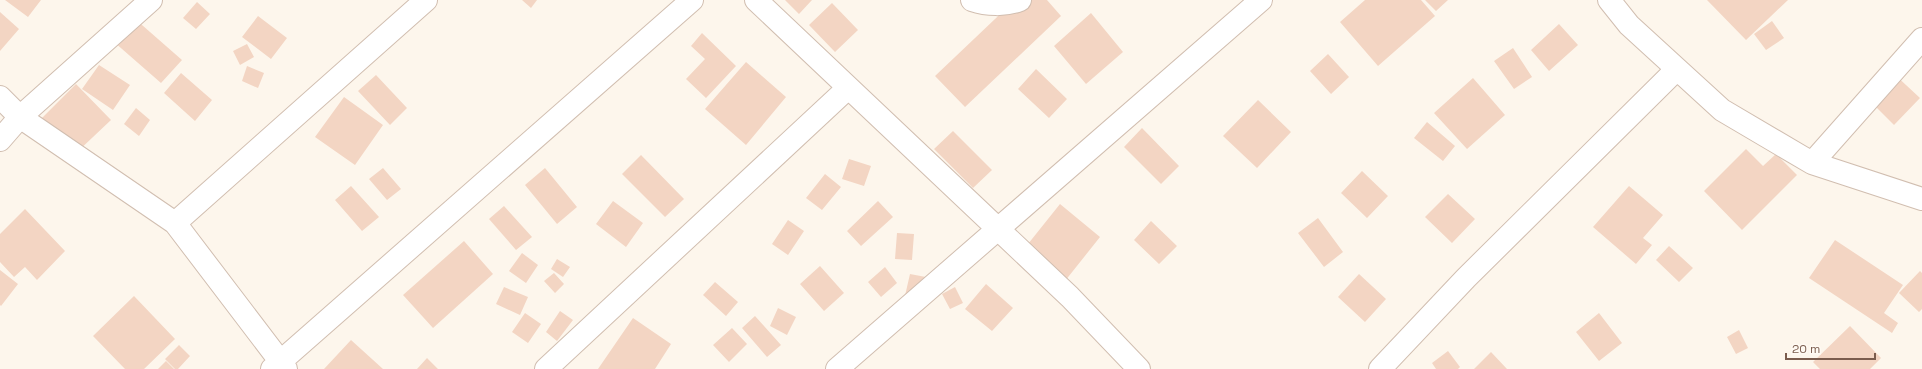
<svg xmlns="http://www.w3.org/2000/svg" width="1922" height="369" font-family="'Space Grotesk',sans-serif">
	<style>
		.building { fill: #f3d5c3 }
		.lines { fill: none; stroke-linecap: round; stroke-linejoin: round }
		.minor-casing { stroke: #d1beb0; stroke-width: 24 }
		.minor { stroke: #fff; stroke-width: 22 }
	</style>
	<rect width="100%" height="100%" fill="#fdf6ec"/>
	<path class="building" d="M 5,0 L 41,0 L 28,17 Z
		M 522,0 L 537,0 L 531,8 Z
		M 785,0 L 812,0 L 799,14 Z
		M 1015,0 L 1047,0 L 1061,16 L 965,107 L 935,76 Z
		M 1365,0 L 1421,0 L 1435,16 L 1378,66 L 1340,22 Z
		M 1425,0 L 1448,0 L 1436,11 Z
		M 1707,0 L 1788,0 L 1746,40 Z
		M 197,2 L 210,14 L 196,29 L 183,18 Z
		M 832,3 L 858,30 L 835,52 L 809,25 Z
		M 126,11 L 182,60 L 161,83 L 106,35 Z
		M 0,12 L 19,29 L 0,51 Z
		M 1091,13 L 1123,52 L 1086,84 L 1054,46 Z
		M 258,16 L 287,38 L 271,59 L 242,37 Z
		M 1772,21 L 1784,38 L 1766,50 L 1754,34 Z
		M 1559,24 L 1578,45 L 1549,71 L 1531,50 Z
		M 702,33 L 736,66 L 706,98 L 686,79 L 705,59 L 691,46 Z
		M 247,44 L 254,57 L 240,65 L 233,51 Z
		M 1513,48 L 1532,77 L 1514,89 L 1494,61 Z
		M 1328,54 L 1349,77 L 1331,94 L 1310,71 Z
		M 746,62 L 786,97 L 746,145 L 705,109 Z
		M 99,65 L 130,85 L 113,110 L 82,89 Z
		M 247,66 L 264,73 L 258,88 L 242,81 Z
		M 1036,69 L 1067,99 L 1049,118 L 1018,89 Z
		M 1892,72 L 1920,98 L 1894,125 L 1867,98 Z
		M 181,73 L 212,100 L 195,121 L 164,93 Z
		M 376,75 L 407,108 L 390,125 L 358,91 Z
		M 1473,78 L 1505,115 L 1467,149 L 1434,113 Z
		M 76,84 L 111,120 L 75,154 L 41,119 Z
		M 344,97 L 383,125 L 355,165 L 315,137 Z
		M 1258,100 L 1291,132 L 1257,168 L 1223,136 Z
		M 136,108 L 150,120 L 139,136 L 124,124 Z
		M 1427,122 L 1455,146 L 1443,161 L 1414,138 Z
		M 1142,128 L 1179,166 L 1161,184 L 1124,147 Z
		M 953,131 L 992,170 L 973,188 L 934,149 Z
		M 1746,149 L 1763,166 L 1776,154 L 1797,175 L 1742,230 L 1704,191 Z
		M 641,155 L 684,199 L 665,217 L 622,174 Z
		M 849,159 L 871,166 L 864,186 L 842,179 Z
		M 383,168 L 401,189 L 387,200 L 369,179 Z
		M 545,168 L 577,207 L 557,224 L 525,185 Z
		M 1362,171 L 1388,196 L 1367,218 L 1341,193 Z
		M 825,174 L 841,187 L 822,210 L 806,198 Z
		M 351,186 L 379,217 L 362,231 L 335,200 Z
		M 1629,186 L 1663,215 L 1643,238 L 1652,245 L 1636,264 L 1593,227 Z
		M 1448,194 L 1475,219 L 1452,243 L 1425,217 Z
		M 613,201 L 643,223 L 626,247 L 596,224 Z
		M 878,201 L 893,217 L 861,246 L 847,231 Z
		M 1060,204 L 1100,237 L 1065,281 L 1024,249 Z
		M 504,206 L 532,237 L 516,250 L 489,219 Z
		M 25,209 L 65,251 L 37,280 L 25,267 L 14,277 L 0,262 L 0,234 Z
		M 1318,218 L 1343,252 L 1324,267 L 1298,233 Z
		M 788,220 L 804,231 L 788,255 L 772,244 Z
		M 1151,221 L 1177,246 L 1159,264 L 1134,240 Z
		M 897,233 L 914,234 L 912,260 L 895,259 Z
		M 1835,240 L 1903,285 L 1884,313 L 1898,323 L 1892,333 L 1809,278 Z
		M 464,241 L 493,274 L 433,328 L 403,295 Z
		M 1669,246 L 1693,268 L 1679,282 L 1656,260 Z
		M 522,253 L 538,265 L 526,283 L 509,271 Z
		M 557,259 L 570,267 L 563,277 L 551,269 Z
		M 820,266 L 844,293 L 824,311 L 800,284 Z
		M 885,267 L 897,283 L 881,297 L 868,282 Z
		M 0,270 L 18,284 L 1,306 L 0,305 Z
		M 1920,271 L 1922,273 L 1922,309 L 1919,312 L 1899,293 Z
		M 554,273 L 564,284 L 555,293 L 544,281 Z
		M 910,274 L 931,278 L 904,300 Z
		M 1359,274 L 1386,299 L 1365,322 L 1338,297 Z
		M 715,282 L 738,302 L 726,316 L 703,295 Z
		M 986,284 L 1013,308 L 992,331 L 965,309 Z
		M 504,287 L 528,297 L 520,315 L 496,304 Z
		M 955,287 L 963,303 L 950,309 L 942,294 Z
		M 134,296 L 175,339 L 144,369 L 125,369 L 93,336 Z
		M 778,308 L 796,317 L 787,335 L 770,326 Z
		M 560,311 L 573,320 L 557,341 L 546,332 Z
		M 525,313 L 541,324 L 528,343 L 512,332 Z
		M 1599,313 L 1622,343 L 1599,361 L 1576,332 Z
		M 755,316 L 781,345 L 767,357 L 742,328 Z
		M 633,318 L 671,344 L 655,369 L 598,369 Z
		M 1850,326 L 1881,358 L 1870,369 L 1820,369 L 1813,362 Z
		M 732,328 L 747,344 L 729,362 L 713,345 Z
		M 1739,330 L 1748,348 L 1736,354 L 1727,337 Z
		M 351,340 L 383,369 L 324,369 Z
		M 179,345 L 190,356 L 178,369 L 175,369 L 165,359 Z
		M 1448,351 L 1460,367 L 1458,369 L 1436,369 L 1432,363 Z
		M 1491,352 L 1507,369 L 1474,369 Z
		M 427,358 L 438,369 L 417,369 Z
		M 166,361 L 174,369 L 158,369 Z"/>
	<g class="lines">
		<g class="minor-casing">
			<path id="minor" d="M 756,0 L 1070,297 L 1139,369
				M 972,0 C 987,5 1005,6 1020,0
				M 1609,0 L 1629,25 L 1722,110 L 1812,163 L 1922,199
				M 0,97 L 20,117 L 151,0
				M 0,140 L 20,117 L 175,223 L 286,369
				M 1812,163 L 1922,39
				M 175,223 L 426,0
				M 272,369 L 692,0
				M 546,369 L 848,88
				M 837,369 L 1261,0
				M 1380,369 L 1466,278 L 1677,69"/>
		</g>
		<use href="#minor" class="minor"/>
	</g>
	<path d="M1786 353v6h89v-6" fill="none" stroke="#7a5c4d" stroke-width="2"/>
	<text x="1792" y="353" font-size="12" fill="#7a5c4d" stroke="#fffaf3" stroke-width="3" paint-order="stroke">20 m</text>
</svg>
